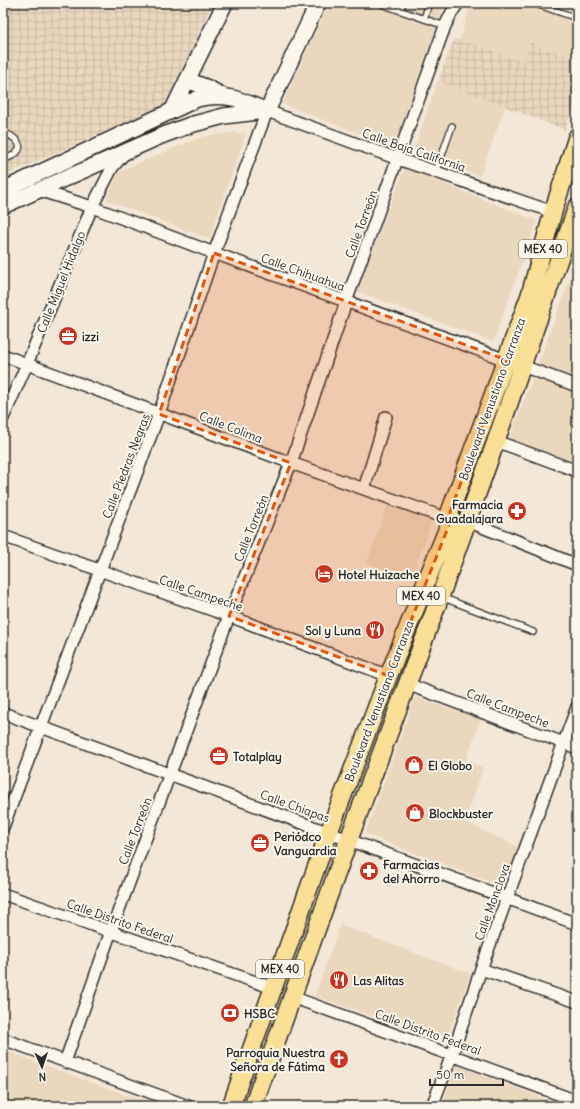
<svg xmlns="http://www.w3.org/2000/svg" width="580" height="1109" font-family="Delius,sans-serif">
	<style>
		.built { fill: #e9d7be }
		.industrial { fill: url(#industrial-grid) }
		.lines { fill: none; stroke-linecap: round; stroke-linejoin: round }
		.service-casing { stroke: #2b2b2b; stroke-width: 8 }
		.minor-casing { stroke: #2b2b2b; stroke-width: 14 }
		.secondary-casing { stroke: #2b2b2b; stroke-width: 18 }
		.primary-casing { stroke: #2b2b2b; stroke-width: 20 }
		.service { stroke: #fbf7ec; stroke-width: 5.5 }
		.minor { stroke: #fbf7ec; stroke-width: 11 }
		.secondary { stroke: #fbf7ec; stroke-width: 15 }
		.primary { stroke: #fadf96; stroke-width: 17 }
		.marked { fill: #df570e; fill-opacity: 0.2; stroke: #df570e; stroke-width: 3; stroke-dasharray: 8 5; stroke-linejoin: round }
		.labels { text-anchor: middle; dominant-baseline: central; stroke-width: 4; stroke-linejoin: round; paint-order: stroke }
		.shield { fill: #fbf7ec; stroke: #696865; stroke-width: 1 }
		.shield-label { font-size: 11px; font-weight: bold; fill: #2b2b2b }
		.street-label { font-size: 12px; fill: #2b2b2b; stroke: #fbf7ec }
		.poi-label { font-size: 12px; font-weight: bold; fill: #2b2b2b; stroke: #fbf7ec; text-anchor: start }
	</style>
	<defs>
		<pattern id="industrial-grid" width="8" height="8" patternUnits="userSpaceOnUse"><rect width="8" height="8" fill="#e9d7be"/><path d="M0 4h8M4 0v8" fill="none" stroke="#c8b9a3"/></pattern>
	</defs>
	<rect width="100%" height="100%" fill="#f3e8d7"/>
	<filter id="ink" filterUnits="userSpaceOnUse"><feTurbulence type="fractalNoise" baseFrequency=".025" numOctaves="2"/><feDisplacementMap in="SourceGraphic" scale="8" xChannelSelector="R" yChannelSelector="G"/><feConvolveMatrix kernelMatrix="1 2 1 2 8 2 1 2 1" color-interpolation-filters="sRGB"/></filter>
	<g filter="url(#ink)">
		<path class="built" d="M 329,3 L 445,3 L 394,147 L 282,104 Z
			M 471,3 L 577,3 L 577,60 L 530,42 L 523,61 L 460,40 Z
			M 438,81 L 505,107 L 480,176 L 413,152 Z
			M 234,132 L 246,133 L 209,239 L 106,200 L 119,172 L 171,149 L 202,137 Z
			M 405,168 L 537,221 L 493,342 L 356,291 Z
			M 577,261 L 577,468 L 506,448 Z
			M 388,505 L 432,521 L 411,578 L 367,563 Z
			M 415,697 L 481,719 L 466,760 L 483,768 L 465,822 L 518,847 L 503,887 L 365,834 Z
			M 340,925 L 471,974 L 445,1042 L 315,996 Z
			M 3,1050 L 156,1106 L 3,1106 Z
			M 456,1065 L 563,1106 L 442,1106 Z"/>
		<path class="industrial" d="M 3,3 L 213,3 L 165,105 L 3,176 Z
			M 454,39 L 460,40 L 523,61 L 530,42 L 577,60 L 577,97 L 565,130 L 438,81 Z"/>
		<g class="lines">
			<g class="service-casing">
				<path id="service" d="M 382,3 L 384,5 L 445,26
					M 533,3 L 577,18
					M 400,10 L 403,3
					M 424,19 L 429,3
					M 3,133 C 12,135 27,145 15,154 C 11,157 7,158 3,160
					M 436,172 L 452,126
					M 441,597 L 533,632"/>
			</g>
			<g class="minor-casing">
				<path id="minor" d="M 35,189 L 92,207 L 214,253 L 577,386
					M 3,355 L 291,463 L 451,520
					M 3,418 L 27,364 L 92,207 L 112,168 L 124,154
					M 496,441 L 577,471
					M 364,489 L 386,417
					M 467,521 L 577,565
					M 3,536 L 229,616 L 389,676
					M 407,684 L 577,748
					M 3,713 L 577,924
					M 3,827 L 159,414 L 214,253 L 267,111 L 398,159 L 553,212
					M 3,894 L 273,988
					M 481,969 L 577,1002
					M 292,997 L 577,1101
					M 3,1039 L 188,1106
					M 65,1062 L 111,931 L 229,616 L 291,463 L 346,302 L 445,26 L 452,12 L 458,3
					M 432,1106 L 452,1055 L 481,969 L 577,707"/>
			</g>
			<g class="secondary-casing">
				<path id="secondary" d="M 187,80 L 208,88 L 223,96
					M 173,109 L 225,3
					M 267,111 L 318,3
					M 3,190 L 197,99 C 226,92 241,100 267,111
					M 3,206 L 161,136 L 190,125 L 224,116 L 266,111"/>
			</g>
			<g class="primary-casing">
				<path id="primary" d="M 231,1106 L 329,832 L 390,672 L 451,520 L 450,512 L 530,295 L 553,212 L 577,137
					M 253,1106 L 349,839 L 440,597 L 496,441 L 577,207"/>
			</g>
			<use href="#service" class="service"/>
			<use href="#minor" class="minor"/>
			<use href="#secondary" class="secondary"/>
			<use href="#primary" class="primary"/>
		</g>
	</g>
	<path class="marked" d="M 214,253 L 507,360 L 450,512 L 451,520 L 389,676 L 229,616 L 291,463 L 159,414 Z"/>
	<defs>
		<g id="office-disc" transform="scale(1)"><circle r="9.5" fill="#c8321e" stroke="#fbf7ec"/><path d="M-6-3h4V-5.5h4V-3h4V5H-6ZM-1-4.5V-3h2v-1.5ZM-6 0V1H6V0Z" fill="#fff"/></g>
		<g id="pharmacy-disc" transform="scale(1)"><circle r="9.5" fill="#c8321e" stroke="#fbf7ec"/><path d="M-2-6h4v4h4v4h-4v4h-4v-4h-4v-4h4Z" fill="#fff"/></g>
		<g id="hotel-disc" transform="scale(1)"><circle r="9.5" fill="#c8321e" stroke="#fbf7ec"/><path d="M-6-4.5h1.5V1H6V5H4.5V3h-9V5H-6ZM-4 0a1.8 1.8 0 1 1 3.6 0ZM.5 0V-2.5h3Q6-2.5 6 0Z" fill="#fff"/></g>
		<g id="restaurant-disc" transform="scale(1)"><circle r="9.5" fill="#c8321e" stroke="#fbf7ec"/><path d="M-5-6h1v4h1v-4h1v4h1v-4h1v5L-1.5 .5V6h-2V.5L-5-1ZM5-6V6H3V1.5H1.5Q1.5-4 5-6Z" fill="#fff"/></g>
		<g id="shop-disc" transform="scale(1)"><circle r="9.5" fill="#c8321e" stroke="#fbf7ec"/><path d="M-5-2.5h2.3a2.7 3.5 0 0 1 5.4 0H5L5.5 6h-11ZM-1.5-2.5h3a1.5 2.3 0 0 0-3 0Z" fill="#fff"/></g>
		<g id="bank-disc" transform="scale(1)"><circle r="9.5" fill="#c8321e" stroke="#fbf7ec"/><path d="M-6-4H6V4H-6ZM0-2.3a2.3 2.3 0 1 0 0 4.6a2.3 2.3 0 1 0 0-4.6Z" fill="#fff"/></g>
		<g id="church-disc" transform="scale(1)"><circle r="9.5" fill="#c8321e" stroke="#fbf7ec"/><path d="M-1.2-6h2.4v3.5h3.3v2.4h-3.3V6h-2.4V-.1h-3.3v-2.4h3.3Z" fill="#fff"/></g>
	</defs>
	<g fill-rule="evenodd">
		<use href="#office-disc" x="68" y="336"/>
		<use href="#pharmacy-disc" x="517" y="511"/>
		<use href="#hotel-disc" x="324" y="574"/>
		<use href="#restaurant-disc" x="375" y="630"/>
		<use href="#office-disc" x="219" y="756"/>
		<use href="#shop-disc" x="414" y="765"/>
		<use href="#shop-disc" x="415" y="813"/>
		<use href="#office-disc" x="260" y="843"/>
		<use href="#pharmacy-disc" x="369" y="871"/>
		<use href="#restaurant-disc" x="339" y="980"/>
		<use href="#bank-disc" x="230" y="1013"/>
		<use href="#church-disc" x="339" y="1059"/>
	</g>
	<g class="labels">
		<g class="shield">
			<rect x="519" y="240" width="48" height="18" rx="3"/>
			<rect x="397" y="587" width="48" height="18" rx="3"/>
			<rect x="256" y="960" width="48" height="18" rx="3"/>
		</g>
		<g class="shield-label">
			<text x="543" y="249">MEX 40</text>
			<text x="421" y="596">MEX 40</text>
			<text x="280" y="969">MEX 40</text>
		</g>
		<g class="street-label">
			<text transform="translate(414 150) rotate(19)">Calle Baja California</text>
			<text transform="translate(361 224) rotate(-70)">Calle Torreón</text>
			<text transform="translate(303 272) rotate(20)">Calle Chihuahua</text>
			<text transform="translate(61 282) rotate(-68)">Calle Miguel Hidalgo</text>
			<text transform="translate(492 399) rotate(-70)">Boulevard Venustiano Carranza</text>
			<text transform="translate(231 427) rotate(21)">Calle Colima</text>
			<text transform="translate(126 466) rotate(-69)">Calle Piedras Negras</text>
			<text transform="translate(251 528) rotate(-68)">Calle Torreón</text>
			<text transform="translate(201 593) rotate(19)">Calle Campeche</text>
			<text transform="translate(379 701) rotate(-69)">Boulevard Venustiano Carranza</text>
			<text transform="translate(508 708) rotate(21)">Calle Campeche</text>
			<text transform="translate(295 806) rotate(20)">Calle Chiapas</text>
			<text transform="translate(135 831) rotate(-69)">Calle Torreón</text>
			<text transform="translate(492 902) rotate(-70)">Calle Monclova</text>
			<text transform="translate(120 921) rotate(19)">Calle Distrito Federal</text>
			<text transform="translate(428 1032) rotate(20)">Calle Distrito Federal</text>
		</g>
		<g class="poi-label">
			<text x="82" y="336">izzi</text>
			<text x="503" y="504" text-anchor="end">Farmacia<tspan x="503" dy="14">Guadalajara</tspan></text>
			<text x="338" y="574">Hotel Huizache</text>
			<text x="361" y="630" text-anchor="end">Sol y Luna</text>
			<text x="233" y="756">Totalplay</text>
			<text x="428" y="765">El Globo</text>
			<text x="429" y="813">Blockbuster</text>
			<text x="274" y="836">Periódco<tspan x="274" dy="14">Vanguardia</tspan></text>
			<text x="383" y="864">Farmacias<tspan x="383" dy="14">del Ahorro</tspan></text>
			<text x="353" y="980">Las Alitas</text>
			<text x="244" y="1013">HSBC</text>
			<text x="325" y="1052" text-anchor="end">Parroquia Nuestra<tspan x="325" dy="14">Señora de Fátima</tspan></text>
		</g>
	</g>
	<rect width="580" height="1109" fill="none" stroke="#fbf7ec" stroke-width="16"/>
	<rect x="8" y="8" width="564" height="1093" fill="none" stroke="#2b2b2b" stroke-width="1.5" filter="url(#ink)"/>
	<g transform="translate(42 1067) rotate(177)" stroke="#fbf7ec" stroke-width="3" paint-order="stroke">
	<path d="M0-3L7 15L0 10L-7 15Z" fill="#2b2b2b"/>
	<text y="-6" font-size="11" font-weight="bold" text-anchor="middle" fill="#2b2b2b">N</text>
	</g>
	<path d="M430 1079v6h73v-6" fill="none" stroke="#2b2b2b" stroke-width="2"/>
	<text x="436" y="1079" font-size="12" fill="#2b2b2b" stroke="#fbf7ec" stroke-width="3" paint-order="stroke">50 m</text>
</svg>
